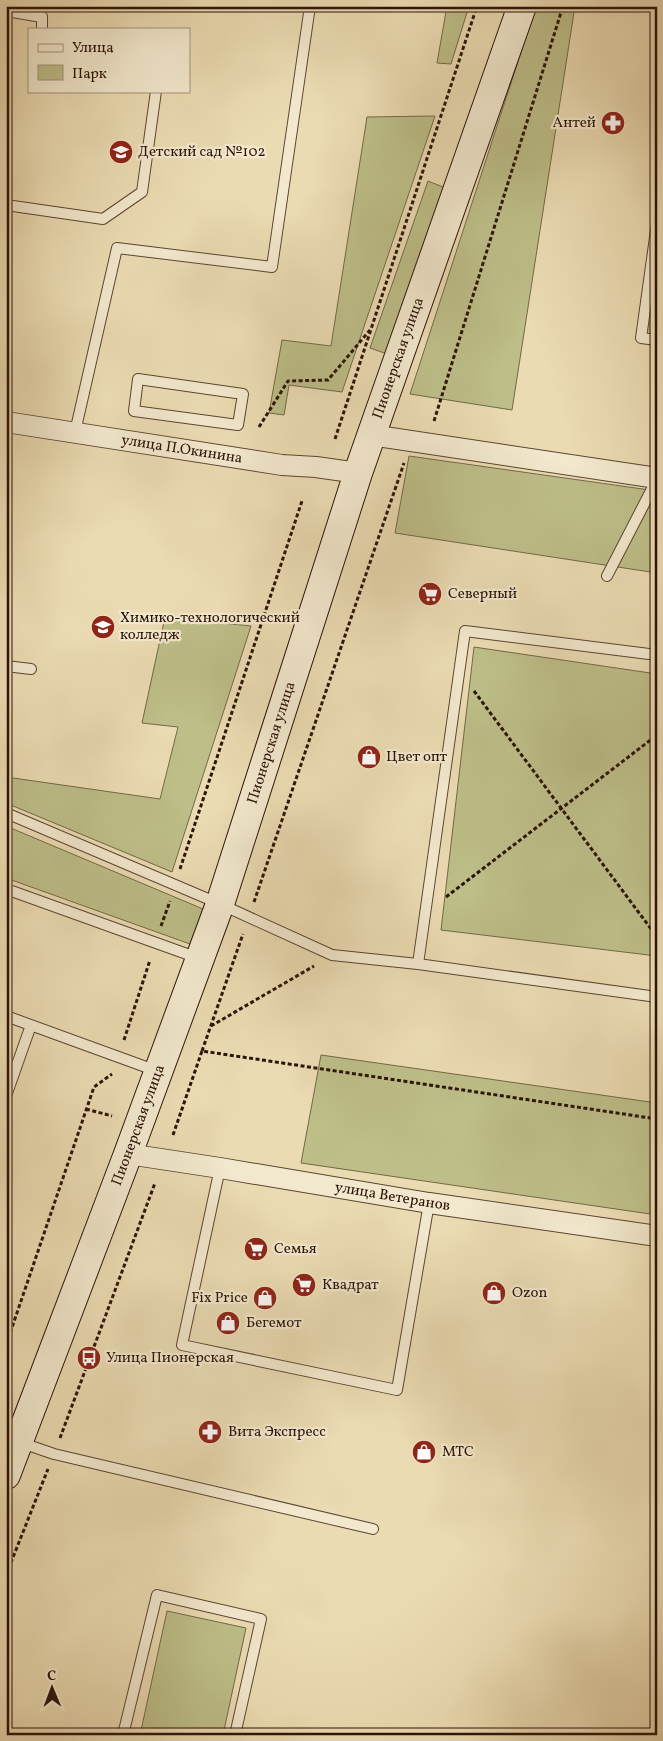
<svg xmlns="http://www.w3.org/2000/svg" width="663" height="1741" font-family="Vollkorn,serif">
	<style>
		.green { fill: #bdbe88; stroke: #746848 }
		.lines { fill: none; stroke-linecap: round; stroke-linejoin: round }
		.lane-casing { stroke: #5c4533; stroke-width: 12 }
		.street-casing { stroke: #5c4533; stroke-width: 22 }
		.secondary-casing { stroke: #2c1309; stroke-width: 30 }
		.path { stroke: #2c1309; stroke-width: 3; stroke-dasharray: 4 2.5; stroke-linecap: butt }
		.lane { stroke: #f2e8cd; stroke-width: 10 }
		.street { stroke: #f2e8cd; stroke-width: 20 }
		.secondary { stroke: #f2e8cd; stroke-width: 28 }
		.labels { text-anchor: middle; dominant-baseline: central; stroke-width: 4.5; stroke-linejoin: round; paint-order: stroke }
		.poi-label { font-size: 15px; fill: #2c1309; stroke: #f2e8cd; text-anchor: start }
		.street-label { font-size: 15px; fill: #2c1309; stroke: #f2e8cd }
	</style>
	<rect width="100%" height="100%" fill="#ebdbb2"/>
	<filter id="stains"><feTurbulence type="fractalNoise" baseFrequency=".004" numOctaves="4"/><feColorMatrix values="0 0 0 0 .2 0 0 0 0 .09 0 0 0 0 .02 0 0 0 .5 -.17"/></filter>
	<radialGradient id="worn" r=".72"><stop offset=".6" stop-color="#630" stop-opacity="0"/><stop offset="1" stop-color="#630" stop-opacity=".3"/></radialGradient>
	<path class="green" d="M 447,6 L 469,6 L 451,64 L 437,63 Z
		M 536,6 L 575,6 L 512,410 L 410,394 Z
		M 435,116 L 342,392 L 289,385 L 284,415 L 269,413 L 282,340 L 331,346 L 367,117 Z
		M 428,181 L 448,189 L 390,355 L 370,348 Z
		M 657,256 L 657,335 L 646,334 Z
		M 409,456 L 657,491 L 657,573 L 395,533 Z
		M 165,617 L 251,626 L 172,872 L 6,803 L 6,777 L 160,799 L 178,727 L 142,723 Z
		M 474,647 L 657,674 L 657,956 L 441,930 Z
		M 6,826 L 203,909 L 190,944 L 6,878 Z
		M 321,1055 L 657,1103 L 657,1215 L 301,1163 Z
		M 167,1611 L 246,1628 L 223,1735 L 140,1735 Z"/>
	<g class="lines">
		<g class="lane-casing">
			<path id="lane" d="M 6,11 L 42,17 L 42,29
				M 6,205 L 103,219 L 142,192 L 156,91
				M 657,223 L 641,338 L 657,340
				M 138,379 L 243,394 L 238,425 L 134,411 Z
				M 75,432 L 117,248 L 272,267 L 310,6
				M 607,576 L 657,479
				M 6,666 L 31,669
				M 6,813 L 220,904 L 332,955 L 418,964 L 657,997
				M 6,889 L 198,958
				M 418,964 L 465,631 L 657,655
				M 6,1016 L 157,1071
				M 6,1096 L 31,1025
				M 220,1168 L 182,1345 L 397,1390 L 429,1203
				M 19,1442 L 54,1454 L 373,1529
				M 123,1735 L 157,1595 L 261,1619 L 235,1735"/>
		</g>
		<g class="street-casing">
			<g id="street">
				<path id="s1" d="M 6,422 L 282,465 L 316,467 L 358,473"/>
				<path d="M 371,435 L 657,478"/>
				<path id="s2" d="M 128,1154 L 220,1168 L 429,1203 L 657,1236"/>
			</g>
		</g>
		<g class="secondary-casing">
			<g id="secondary">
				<path id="s3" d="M 6,1475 L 128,1154 L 220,904 L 358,473 L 522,6"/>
			</g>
		</g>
		<path class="path" d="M 434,421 L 563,6
			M 259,427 L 288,381 L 328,380 L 370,330
			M 335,439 L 477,6
			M 474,691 L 657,937
			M 180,869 L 302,501
			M 446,897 L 657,735
			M 254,902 L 404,463
			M 161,926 L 170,901
			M 211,1026 L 314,966
			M 124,1040 L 150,960
			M 202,1051 L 243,934
			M 86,1109 L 112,1116
			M 173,1135 L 202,1051 L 657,1119
			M 6,1345 L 94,1087 L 112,1074
			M 60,1438 L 155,1183
			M 6,1575 L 48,1469"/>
		<use href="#lane" class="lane"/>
		<use href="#street" class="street"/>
		<use href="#secondary" class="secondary"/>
	</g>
	<defs>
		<g id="pharmacy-disc" transform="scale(1.25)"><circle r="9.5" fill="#8f2418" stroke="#f2e8cd"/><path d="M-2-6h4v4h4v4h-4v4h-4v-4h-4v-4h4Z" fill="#fff"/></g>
		<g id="school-disc" transform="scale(1.25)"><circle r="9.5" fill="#8f2418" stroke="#f2e8cd"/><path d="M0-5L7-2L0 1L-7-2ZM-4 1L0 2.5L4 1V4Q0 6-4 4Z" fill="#fff"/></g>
		<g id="supermarket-disc" transform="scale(1.25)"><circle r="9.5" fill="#8f2418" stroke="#f2e8cd"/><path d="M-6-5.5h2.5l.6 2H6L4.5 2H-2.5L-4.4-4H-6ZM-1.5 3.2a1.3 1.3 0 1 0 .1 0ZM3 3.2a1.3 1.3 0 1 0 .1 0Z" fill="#fff"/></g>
		<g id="university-disc" transform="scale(1.25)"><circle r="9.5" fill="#8f2418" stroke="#f2e8cd"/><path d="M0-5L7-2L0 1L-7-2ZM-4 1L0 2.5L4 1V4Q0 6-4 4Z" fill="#fff"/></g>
		<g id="shop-disc" transform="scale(1.25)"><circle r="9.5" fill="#8f2418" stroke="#f2e8cd"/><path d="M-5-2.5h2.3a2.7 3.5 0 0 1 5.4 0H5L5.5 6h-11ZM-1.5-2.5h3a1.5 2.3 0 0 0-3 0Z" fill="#fff"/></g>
		<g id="bus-disc" transform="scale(1.25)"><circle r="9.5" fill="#8f2418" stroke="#f2e8cd"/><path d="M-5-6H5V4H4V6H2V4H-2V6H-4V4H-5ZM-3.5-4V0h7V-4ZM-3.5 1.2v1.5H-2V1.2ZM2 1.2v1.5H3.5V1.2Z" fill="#fff"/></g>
	</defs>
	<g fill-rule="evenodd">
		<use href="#pharmacy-disc" x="613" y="123"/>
		<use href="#school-disc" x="121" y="152"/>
		<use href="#supermarket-disc" x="430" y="594"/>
		<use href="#university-disc" x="103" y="627"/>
		<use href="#shop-disc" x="369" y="757"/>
		<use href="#supermarket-disc" x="256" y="1249"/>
		<use href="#supermarket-disc" x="304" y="1285"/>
		<use href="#shop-disc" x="494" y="1293"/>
		<use href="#shop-disc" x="265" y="1298"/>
		<use href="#shop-disc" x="228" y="1323"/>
		<use href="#bus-disc" x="89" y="1358"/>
		<use href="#pharmacy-disc" x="210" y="1432"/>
		<use href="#shop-disc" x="424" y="1452"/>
	</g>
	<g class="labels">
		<g class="poi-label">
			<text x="596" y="123" text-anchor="end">Антей</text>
			<text x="138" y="152">Детский сад №102</text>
			<text x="448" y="594">Северный</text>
			<text x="120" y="618">Химико-технологический<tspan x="120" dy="17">колледж</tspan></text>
			<text x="386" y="757">Цвет опт</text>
			<text x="274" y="1249">Семья</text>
			<text x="322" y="1285">Квадрат</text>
			<text x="512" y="1293">Ozon</text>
			<text x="248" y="1298" text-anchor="end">Fix Price</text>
			<text x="246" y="1323">Бегемот</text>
			<text x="106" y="1358">Улица Пионерская</text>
			<text x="228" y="1432">Вита Экспресс</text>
			<text x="442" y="1452">МТС</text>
		</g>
		<g class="street-label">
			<text stroke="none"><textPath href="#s3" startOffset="1184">Пионерская улица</textPath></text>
			<text stroke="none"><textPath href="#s1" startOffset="178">улица П.Окинина</textPath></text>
			<text stroke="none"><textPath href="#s3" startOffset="779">Пионерская улица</textPath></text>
			<text stroke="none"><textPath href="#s3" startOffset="374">Пионерская улица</textPath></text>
			<text stroke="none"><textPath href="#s2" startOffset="268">улица Ветеранов</textPath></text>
		</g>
	</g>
	<rect width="663" height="1741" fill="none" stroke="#ebdbb2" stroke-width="25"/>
	<rect x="8" y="8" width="648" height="1726" fill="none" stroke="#2c1309" stroke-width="2.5"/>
	<rect x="12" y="12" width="638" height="1716" fill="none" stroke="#2c1309"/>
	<rect x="28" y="28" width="162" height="65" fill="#f2e8cd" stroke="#a3937f"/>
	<rect x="38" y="44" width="25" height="8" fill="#f2e8cd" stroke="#a3937f"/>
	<text x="72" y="52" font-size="15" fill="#2c1309">Улица</text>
	<rect x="38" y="65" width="25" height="15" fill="#bdbe88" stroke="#a3937f"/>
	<text x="72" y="78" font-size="15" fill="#2c1309">Парк</text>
	<g transform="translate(52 1688) rotate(359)" stroke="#f2e8cd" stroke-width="4" paint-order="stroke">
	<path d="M0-4L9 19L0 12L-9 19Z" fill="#2c1309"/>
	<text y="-8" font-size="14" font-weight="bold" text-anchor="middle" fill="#2c1309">С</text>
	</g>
	<rect width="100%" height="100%" filter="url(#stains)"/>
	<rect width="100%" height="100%" fill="url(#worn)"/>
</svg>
